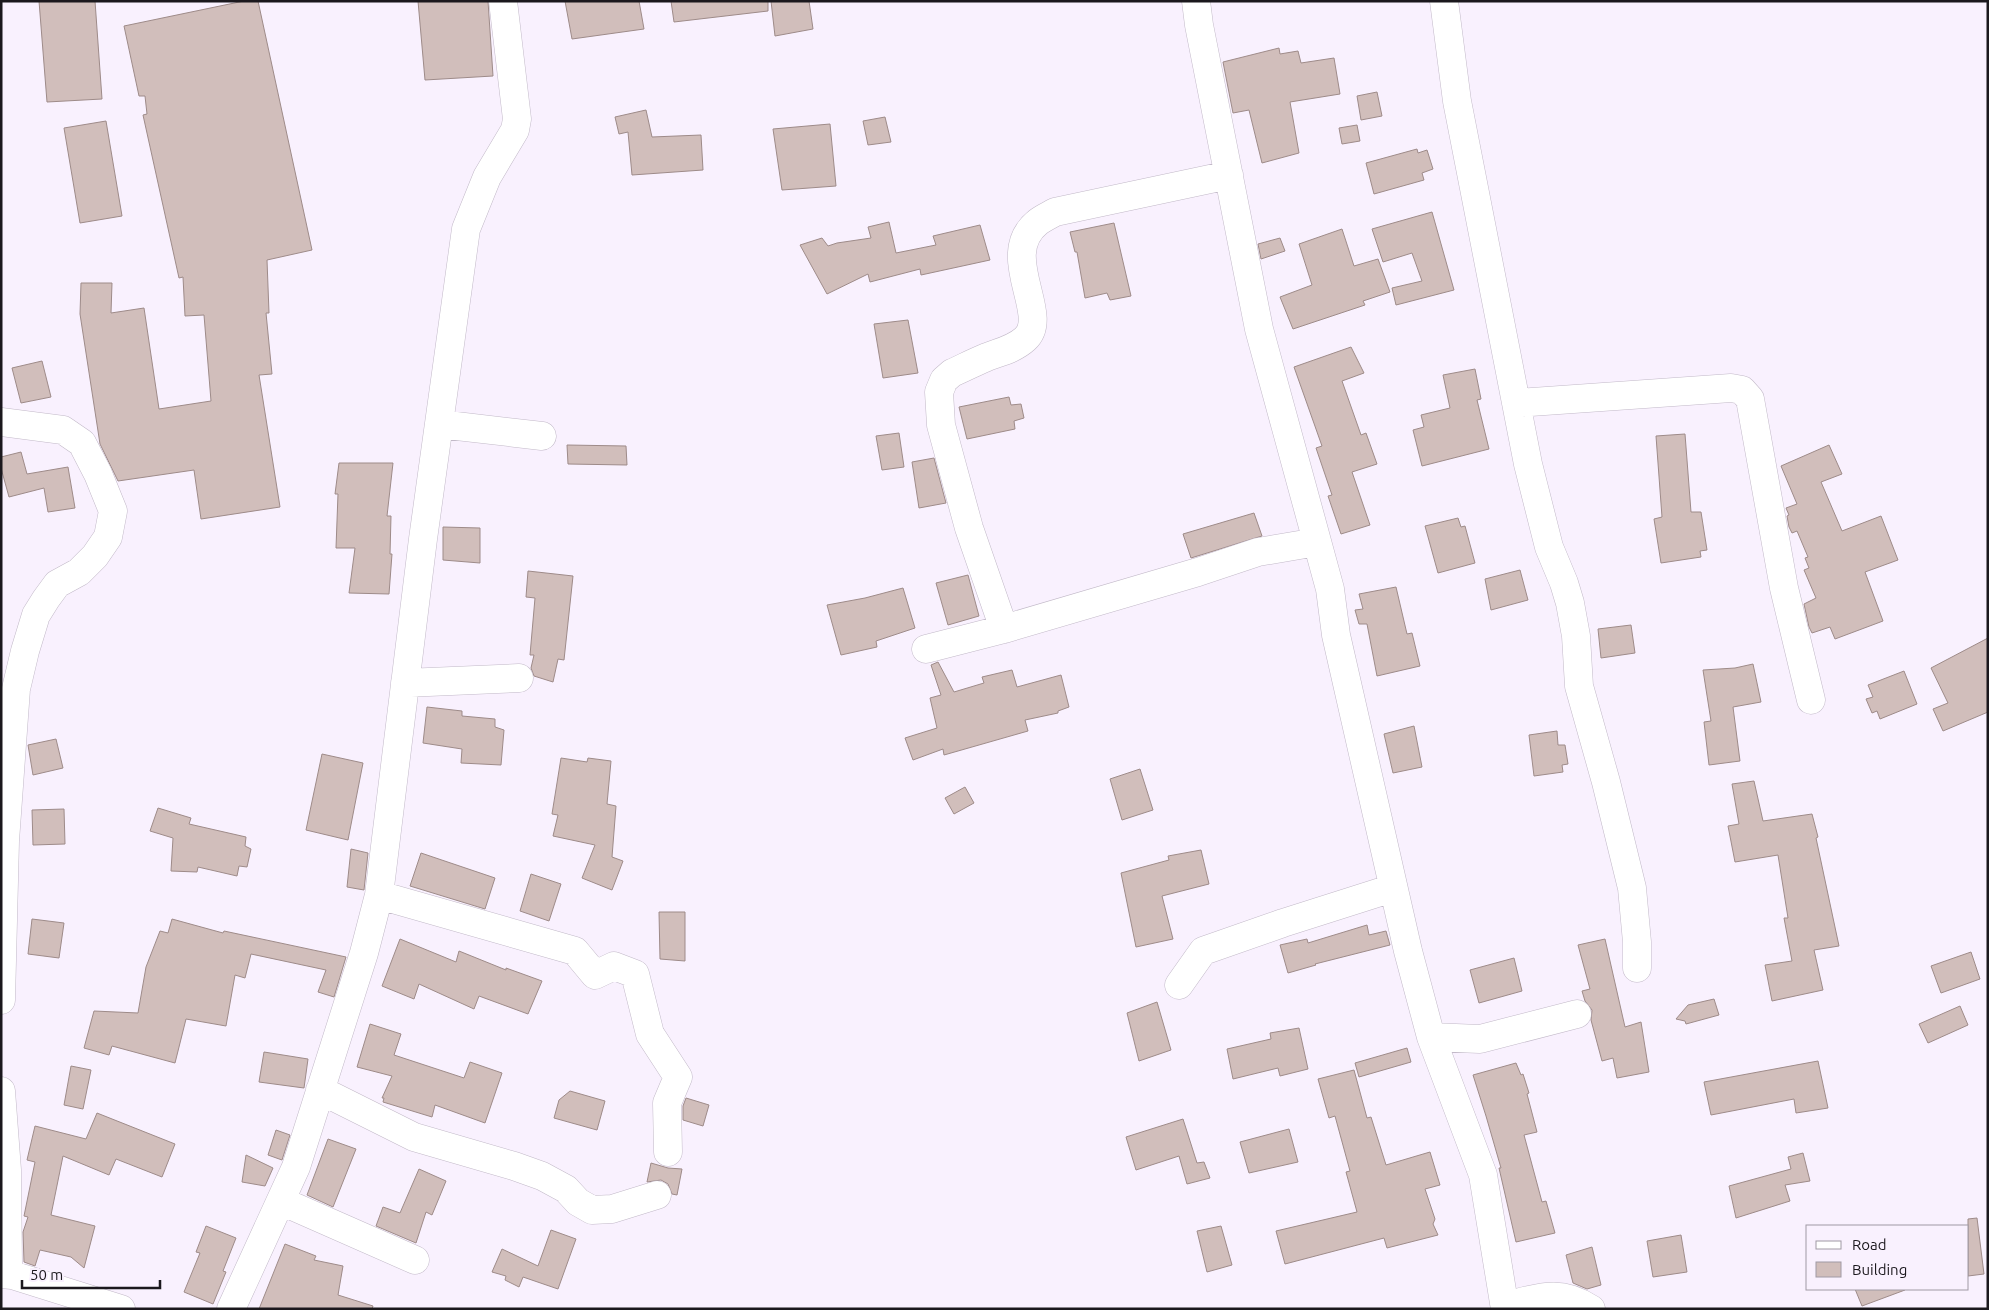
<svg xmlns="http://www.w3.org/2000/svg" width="1989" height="1310" font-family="Ubuntu,sans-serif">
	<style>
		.building { fill: #d1bebb; stroke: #9e8b89 }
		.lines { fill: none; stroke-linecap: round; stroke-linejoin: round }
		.minor-casing { stroke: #c2b9c8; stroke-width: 29 }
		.minor { stroke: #fff; stroke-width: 28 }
	</style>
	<rect width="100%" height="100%" fill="#f9f1fe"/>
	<path class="building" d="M 39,1 L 95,1 L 102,99 L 47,102 Z
		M 244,1 L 258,1 L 312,250 L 267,260 L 269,313 L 266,313 L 272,374 L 259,375 L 280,507 L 201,519 L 194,470 L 118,481 L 100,444 L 80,314 L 81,283 L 112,283 L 111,313 L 144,308 L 159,409 L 211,401 L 204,315 L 185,316 L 183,277 L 179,278 L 143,115 L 147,114 L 145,96 L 139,96 L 124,26 Z
		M 418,1 L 488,1 L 493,76 L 425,80 Z
		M 565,1 L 639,1 L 644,29 L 572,39 Z
		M 671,1 L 768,1 L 768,11 L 674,22 Z
		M 771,1 L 809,1 L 813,29 L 775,36 Z
		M 1279,48 L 1280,54 L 1298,51 L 1301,63 L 1334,58 L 1340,94 L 1290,102 L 1299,153 L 1262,163 L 1249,110 L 1233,113 L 1223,62 Z
		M 1377,92 L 1382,116 L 1361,120 L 1357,96 Z
		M 646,110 L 652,137 L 701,135 L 703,170 L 632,175 L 628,132 L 619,134 L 615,117 Z
		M 885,117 L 891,142 L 868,145 L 863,121 Z
		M 106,121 L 122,216 L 80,223 L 64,128 Z
		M 830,124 L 836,186 L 782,190 L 773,129 Z
		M 1357,125 L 1360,141 L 1342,144 L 1339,128 Z
		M 1417,149 L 1418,153 L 1427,150 L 1433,169 L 1422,173 L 1424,180 L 1374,194 L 1366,163 Z
		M 1432,212 L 1454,290 L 1396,305 L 1392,288 L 1422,281 L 1412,253 L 1383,262 L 1372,229 Z
		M 889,222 L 896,253 L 936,245 L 933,236 L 980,225 L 990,260 L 921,275 L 920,269 L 870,282 L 868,274 L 827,294 L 800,245 L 822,238 L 828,246 L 837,243 L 871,238 L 868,227 Z
		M 1114,223 L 1131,296 L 1110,300 L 1107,293 L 1085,298 L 1077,252 L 1075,252 L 1070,232 Z
		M 1342,229 L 1354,266 L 1378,259 L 1390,292 L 1363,301 L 1365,305 L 1293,329 L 1280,297 L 1312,285 L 1299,244 Z
		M 1280,238 L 1285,251 L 1261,259 L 1258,244 Z
		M 908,320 L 918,373 L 883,378 L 874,324 Z
		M 1351,347 L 1364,373 L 1342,381 L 1361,435 L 1366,433 L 1377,464 L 1352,472 L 1370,525 L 1341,534 L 1328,496 L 1332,495 L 1316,448 L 1322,446 L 1294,367 Z
		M 42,361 L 51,397 L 21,403 L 12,368 Z
		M 1475,369 L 1481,399 L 1477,400 L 1489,449 L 1422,466 L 1413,430 L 1424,427 L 1421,415 L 1450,408 L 1443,375 Z
		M 1009,397 L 1011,405 L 1021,404 L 1024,418 L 1014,421 L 1015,429 L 967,439 L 959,407 Z
		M 899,433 L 904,467 L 882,470 L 876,436 Z
		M 1685,434 L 1691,512 L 1701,512 L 1707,550 L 1700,551 L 1701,557 L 1661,563 L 1654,519 L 1662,517 L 1656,436 Z
		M 567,445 L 626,446 L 627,465 L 568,464 Z
		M 1829,445 L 1842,474 L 1821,482 L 1842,531 L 1881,516 L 1898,560 L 1865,572 L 1883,621 L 1835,639 L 1830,627 L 1812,633 L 1809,627 L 1804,604 L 1816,598 L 1804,570 L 1809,568 L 1805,558 L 1808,557 L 1797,531 L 1792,533 L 1789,527 L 1787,516 L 1789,515 L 1786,508 L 1797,504 L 1781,466 Z
		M 21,452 L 27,474 L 68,467 L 75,508 L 48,512 L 44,488 L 9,497 L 1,468 L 1,457 Z
		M 934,458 L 946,503 L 919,508 L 912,462 Z
		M 339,463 L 393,463 L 387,516 L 391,516 L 390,554 L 392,554 L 389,594 L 349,593 L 355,548 L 336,548 L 338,494 L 335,494 Z
		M 1254,513 L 1262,536 L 1191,558 L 1183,534 Z
		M 1458,518 L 1461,527 L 1465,526 L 1475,563 L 1438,573 L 1425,526 Z
		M 443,527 L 480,528 L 480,563 L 443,560 Z
		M 1520,570 L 1528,600 L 1491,610 L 1485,579 Z
		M 528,571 L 573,576 L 564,660 L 558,659 L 553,682 L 534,676 L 531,668 L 534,655 L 530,655 L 535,598 L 526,597 Z
		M 968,575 L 979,616 L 948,625 L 936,583 Z
		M 1396,587 L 1407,634 L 1412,633 L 1420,666 L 1377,676 L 1367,624 L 1359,624 L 1355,610 L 1363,609 L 1359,594 Z
		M 903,588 L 915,628 L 876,641 L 877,647 L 841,655 L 827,605 L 865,598 Z
		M 1631,625 L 1635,653 L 1601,658 L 1598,629 Z
		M 1988,638 L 1988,712 L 1943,731 L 1933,709 L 1948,703 L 1931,668 Z
		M 938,662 L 954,692 L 984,683 L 982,677 L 1012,670 L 1017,687 L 1061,675 L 1069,707 L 1058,711 L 1058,713 L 1025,720 L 1028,731 L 944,755 L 943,749 L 913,760 L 905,738 L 937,728 L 930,698 L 941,695 L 931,665 Z
		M 1753,664 L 1761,702 L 1733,707 L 1740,761 L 1709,765 L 1704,722 L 1711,721 L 1703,670 L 1735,668 Z
		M 1904,671 L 1917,704 L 1880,719 L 1877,711 L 1872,713 L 1866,699 L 1873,697 L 1868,685 Z
		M 427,707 L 462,711 L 462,716 L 495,719 L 495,727 L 504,730 L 501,765 L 461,763 L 462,749 L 423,743 Z
		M 1414,726 L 1422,767 L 1393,773 L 1384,734 Z
		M 1557,731 L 1558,745 L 1565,745 L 1568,764 L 1562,765 L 1563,772 L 1534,776 L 1529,735 Z
		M 56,739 L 63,768 L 33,775 L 28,745 Z
		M 322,754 L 363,763 L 348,840 L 306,830 Z
		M 561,758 L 587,762 L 588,758 L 611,761 L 607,804 L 616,806 L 612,857 L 623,861 L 612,890 L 582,878 L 595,845 L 553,836 L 558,815 L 552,814 Z
		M 1140,769 L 1153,810 L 1122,820 L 1110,779 Z
		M 1754,781 L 1763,821 L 1812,814 L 1818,837 L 1816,838 L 1839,946 L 1814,950 L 1823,990 L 1772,1001 L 1765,965 L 1792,961 L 1784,918 L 1788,918 L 1778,855 L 1735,862 L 1728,826 L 1739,824 L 1732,784 Z
		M 965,787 L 974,803 L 954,814 L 945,798 Z
		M 158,808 L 191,818 L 189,824 L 246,837 L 245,846 L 251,849 L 247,867 L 239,866 L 237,876 L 198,867 L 197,872 L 171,871 L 173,838 L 150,831 Z
		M 64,809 L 65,844 L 33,845 L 32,810 Z
		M 351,849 L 368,853 L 364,890 L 347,887 Z
		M 1201,850 L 1209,884 L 1162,896 L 1173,939 L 1136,947 L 1121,873 L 1169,860 L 1168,856 Z
		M 421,853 L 495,878 L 485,909 L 410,886 Z
		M 531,874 L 561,884 L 549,921 L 520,911 Z
		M 659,912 L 685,912 L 685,961 L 660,959 Z
		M 32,919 L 64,923 L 59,958 L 28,954 Z
		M 172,919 L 223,933 L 224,931 L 346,957 L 334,997 L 318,992 L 326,970 L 251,954 L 245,978 L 235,975 L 226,1026 L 186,1019 L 175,1063 L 112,1046 L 109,1055 L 84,1048 L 94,1011 L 138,1013 L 146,967 L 160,931 L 168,933 Z
		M 1367,925 L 1369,935 L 1386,931 L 1390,945 L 1315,964 L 1316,965 L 1288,973 L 1280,945 L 1307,939 L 1308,943 Z
		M 400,939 L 456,962 L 459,951 L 506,970 L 506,968 L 542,981 L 528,1014 L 479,996 L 474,1009 L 419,984 L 414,999 L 382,986 Z
		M 1605,939 L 1625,1027 L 1641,1022 L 1649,1072 L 1617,1078 L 1613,1058 L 1602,1061 L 1591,1020 L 1592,1010 L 1585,1001 L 1582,991 L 1590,989 L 1578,945 Z
		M 1971,952 L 1980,979 L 1941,993 L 1931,966 Z
		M 1514,958 L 1522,991 L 1479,1003 L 1470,970 Z
		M 1714,999 L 1719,1015 L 1686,1024 L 1685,1021 L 1676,1019 L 1688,1005 Z
		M 1157,1002 L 1171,1050 L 1139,1061 L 1127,1013 Z
		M 1960,1006 L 1968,1025 L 1928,1043 L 1919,1024 Z
		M 370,1024 L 401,1034 L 394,1055 L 464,1078 L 470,1062 L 502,1073 L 485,1123 L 435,1105 L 432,1117 L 383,1102 L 384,1098 L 382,1098 L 392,1076 L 357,1067 Z
		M 1299,1028 L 1308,1069 L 1280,1076 L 1278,1068 L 1233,1079 L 1227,1049 L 1271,1039 L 1270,1033 Z
		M 1407,1048 L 1411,1062 L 1359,1077 L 1355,1063 Z
		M 264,1052 L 308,1059 L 304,1088 L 259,1082 Z
		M 1818,1061 L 1828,1108 L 1796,1113 L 1794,1099 L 1711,1115 L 1704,1082 Z
		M 1516,1063 L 1521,1075 L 1523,1074 L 1529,1093 L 1527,1094 L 1537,1132 L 1524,1135 L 1542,1202 L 1546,1201 L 1555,1233 L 1516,1242 L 1499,1168 L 1501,1168 L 1486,1116 L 1473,1075 Z
		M 71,1066 L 91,1070 L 83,1109 L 64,1105 Z
		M 1354,1070 L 1367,1118 L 1371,1117 L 1386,1165 L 1430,1152 L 1440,1185 L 1425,1189 L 1435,1219 L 1433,1224 L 1438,1235 L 1387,1248 L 1384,1238 L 1285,1264 L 1276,1231 L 1357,1212 L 1346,1172 L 1350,1171 L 1335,1116 L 1329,1118 L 1318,1079 Z
		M 570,1091 L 605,1101 L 597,1130 L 554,1118 L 559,1100 Z
		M 686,1098 L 709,1105 L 703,1126 L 683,1120 L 683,1106 Z
		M 97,1113 L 175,1144 L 162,1177 L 116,1159 L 109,1175 L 63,1156 L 51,1215 L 95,1226 L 84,1268 L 71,1257 L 40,1250 L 35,1266 L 24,1262 L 23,1232 L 28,1217 L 24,1216 L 35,1162 L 27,1160 L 35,1126 L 86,1139 Z
		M 1183,1119 L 1197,1163 L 1204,1162 L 1210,1178 L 1187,1184 L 1179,1156 L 1136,1170 L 1126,1137 Z
		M 1289,1129 L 1298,1162 L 1249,1173 L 1240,1142 Z
		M 276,1130 L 290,1135 L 282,1160 L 268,1155 Z
		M 328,1139 L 356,1149 L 333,1207 L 307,1195 Z
		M 1803,1153 L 1810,1181 L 1785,1185 L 1790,1201 L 1736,1218 L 1729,1186 L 1791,1169 L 1788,1157 Z
		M 246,1155 L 273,1168 L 265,1186 L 242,1182 Z
		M 651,1163 L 668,1168 L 682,1169 L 677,1195 L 672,1194 L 668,1184 L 661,1180 L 647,1182 Z
		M 419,1169 L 446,1181 L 432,1215 L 426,1212 L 416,1243 L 376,1226 L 383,1207 L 400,1213 Z
		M 1977,1218 L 1984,1274 L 1968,1276 L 1968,1219 Z
		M 206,1226 L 236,1238 L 223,1271 L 226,1272 L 213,1304 L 184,1292 L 200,1253 L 196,1252 Z
		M 1221,1226 L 1232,1265 L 1207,1272 L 1197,1231 Z
		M 551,1230 L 576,1239 L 558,1289 L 523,1277 L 519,1287 L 505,1280 L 506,1276 L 492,1272 L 502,1249 L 538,1266 Z
		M 1681,1235 L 1687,1272 L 1653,1277 L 1647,1241 Z
		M 285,1244 L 316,1256 L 314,1260 L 343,1266 L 338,1295 L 373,1306 L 372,1309 L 259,1309 Z
		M 1592,1247 L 1601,1285 L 1587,1289 L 1573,1283 L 1566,1255 Z
		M 1855,1289 L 1905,1289 L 1905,1290 L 1862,1306 Z"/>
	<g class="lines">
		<g class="minor-casing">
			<path id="minor" d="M 1196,1 L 1199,25 L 1259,329 L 1330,589 L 1336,635 L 1408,951 L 1431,1037 L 1483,1175 L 1505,1309
				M 1444,1 L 1457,101 L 1528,464 L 1549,547 L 1564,583 L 1570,603 L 1576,636 L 1579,686 L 1606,782 L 1632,888 L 1637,942 L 1637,968
				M 1517,403 L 1731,388 L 1742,390 L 1750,399 L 1784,588 L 1811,700
				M 1,422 L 63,430 L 82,443 L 98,474 L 113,511 L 108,537 L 95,556 L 79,572 L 57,584 L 46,599 L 36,615 L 25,651 L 16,689 L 5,841 L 1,1000
				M 439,424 L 542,436
				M 1004,629 L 969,528 L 941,425 L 939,392 L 944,380 L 952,373 C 963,368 975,362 987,357 C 1000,352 1014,349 1025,339 C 1052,315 996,255 1038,222 C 1043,218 1050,215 1055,212 L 1229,175
				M 926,649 L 1004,629 L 1198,572 L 1258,552 L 1317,542
				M 405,683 L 519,678
				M 379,895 L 575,951 L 595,975 L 614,966 L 635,974 L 650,1034 L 678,1077 L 667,1103 L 668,1152
				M 1179,985 L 1203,951 L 1283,923 L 1393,888
				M 1431,1037 L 1480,1039 L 1577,1014
				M 320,1090 L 414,1137 L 514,1166 L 542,1176 L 566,1189 L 578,1202 L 592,1210 L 612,1209 L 657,1195
				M 1,1091 L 7,1170 L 8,1265 L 12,1275
				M 281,1201 L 415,1260
				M 1,1274 L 12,1275 L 121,1309
				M 1505,1306 C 1538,1298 1559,1288 1591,1309
				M 231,1309 L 296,1167 L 364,953 L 379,895 L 423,539 L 466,229 L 487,177 L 515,130 L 517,119 L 503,1"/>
		</g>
		<use href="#minor" class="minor"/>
	</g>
	<rect width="1989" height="1310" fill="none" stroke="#1b181d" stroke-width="5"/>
	<rect x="1806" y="1225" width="162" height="65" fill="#f9f1fe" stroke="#a09aa4"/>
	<rect x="1816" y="1241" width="25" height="8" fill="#ffffff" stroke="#a09aa4"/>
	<text x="1852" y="1250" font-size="15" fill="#1b181d">Road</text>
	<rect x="1816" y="1262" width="25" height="15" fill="#d1bebb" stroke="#a09aa4"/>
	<text x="1852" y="1275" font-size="15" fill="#1b181d">Building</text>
	<path d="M22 1280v8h138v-8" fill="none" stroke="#1b181d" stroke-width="2.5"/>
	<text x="30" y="1280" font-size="15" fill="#1b181d" stroke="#f9f1fe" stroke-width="4" paint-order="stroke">50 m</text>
</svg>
